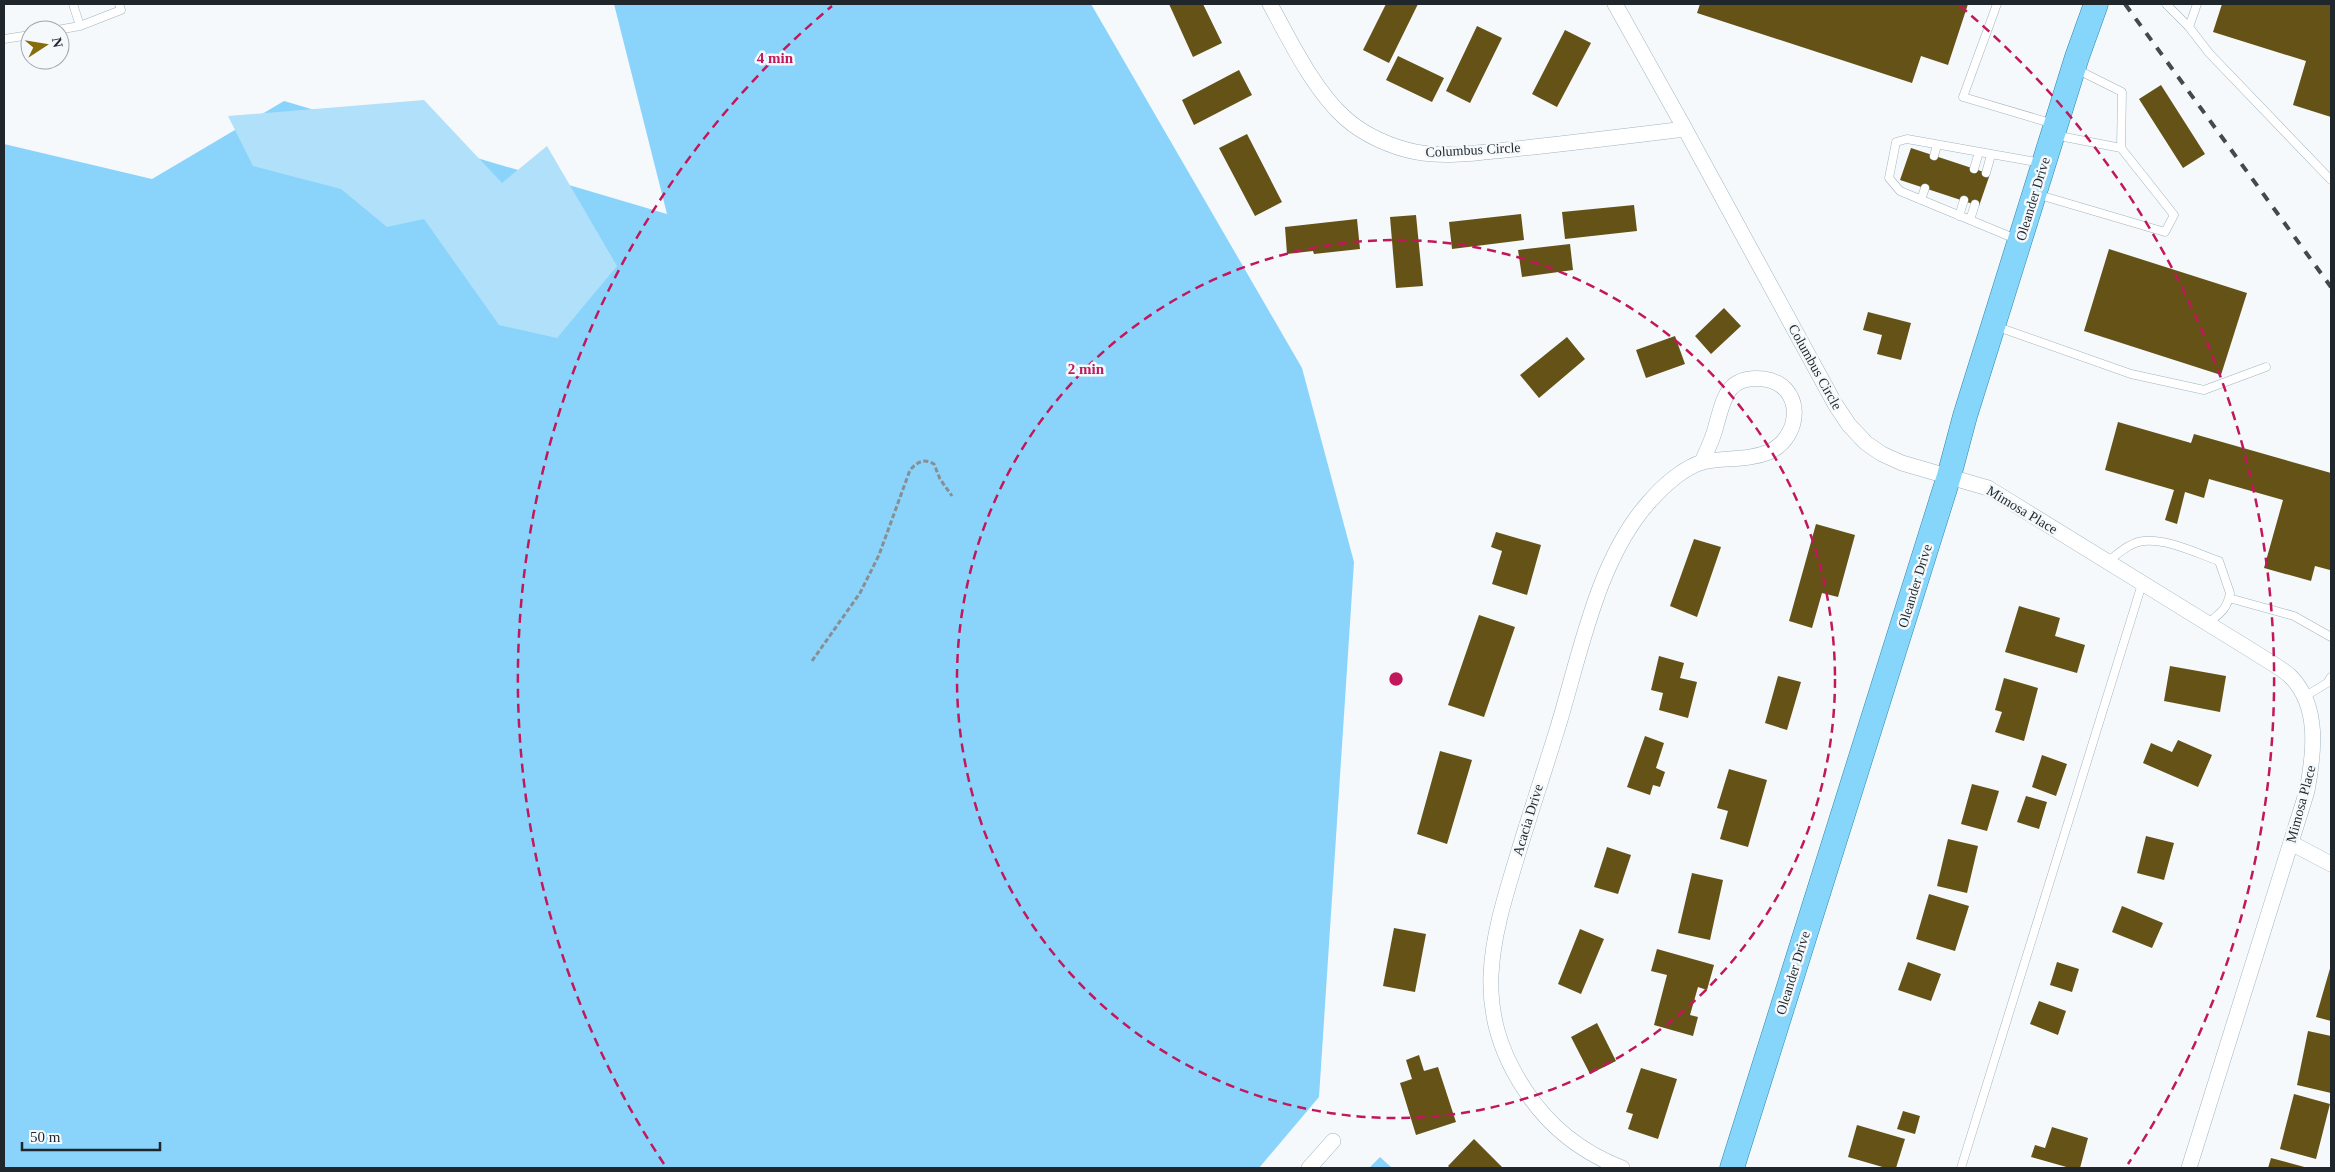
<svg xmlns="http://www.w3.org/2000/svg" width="2335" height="1172" font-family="Georgia,serif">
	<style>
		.green { fill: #8ad4fc }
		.water { fill: #b1e0fa }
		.building { fill: #655216 }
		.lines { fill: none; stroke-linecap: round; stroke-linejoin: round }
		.lane-casing { stroke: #9fb5c1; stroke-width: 9 }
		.street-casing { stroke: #9fb5c1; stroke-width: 16 }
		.primary-casing { stroke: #2d87af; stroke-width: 25 }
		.path { stroke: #888e92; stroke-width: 3; stroke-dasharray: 5 2.5; stroke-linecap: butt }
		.lane { stroke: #fff; stroke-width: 8 }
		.street { stroke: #fff; stroke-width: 15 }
		.primary { stroke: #85d6fa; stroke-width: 24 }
		.rail { stroke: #424a4e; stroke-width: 4; stroke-dasharray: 9 9; stroke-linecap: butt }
		.ring { fill: none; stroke: #c2185b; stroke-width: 2.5; stroke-dasharray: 9 6 }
		.labels { text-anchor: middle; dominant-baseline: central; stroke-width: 5; stroke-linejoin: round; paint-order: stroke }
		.street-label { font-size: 14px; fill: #1f272c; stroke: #f5f9fc }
		.centre { fill: #c2185b; stroke: #f5f9fc; stroke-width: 2.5 }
		.ring-label { font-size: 15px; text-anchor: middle; font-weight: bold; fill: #c2185b; stroke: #f5f9fc; stroke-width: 5; stroke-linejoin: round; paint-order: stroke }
	</style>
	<rect width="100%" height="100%" fill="#f5f9fc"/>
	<path class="green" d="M 614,4 L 1091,4 L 1302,368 L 1354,562 L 1319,1097 L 1259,1168 L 4,1168 L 4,144 L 152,179 L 284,101 L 667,214 Z
		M 1380,1157 L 1392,1168 L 1369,1168 Z"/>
	<path class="water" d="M 424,100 L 502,183 L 547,146 L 617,266 L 557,338 L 499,325 L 424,219 L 387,227 L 341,189 L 253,166 L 228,116 Z"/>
	<path class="building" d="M 1169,4 L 1203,4 L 1222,43 L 1193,57 Z
		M 1386,4 L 1418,4 L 1389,63 L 1363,50 Z
		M 1700,4 L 1968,4 L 1948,65 L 1921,56 L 1912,83 L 1697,13 Z
		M 2222,4 L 2331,4 L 2331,117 L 2293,105 L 2306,61 L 2213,32 Z
		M 1477,26 L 1502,38 L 1470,103 L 1446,91 Z
		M 1565,30 L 1591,43 L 1557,107 L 1532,94 Z
		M 1398,56 L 1444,78 L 1432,102 L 1386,80 Z
		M 1239,70 L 1252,95 L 1194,125 L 1182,100 Z
		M 2161,85 L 2205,154 L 2183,168 L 2139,99 Z
		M 1247,134 L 1282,202 L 1255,216 L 1219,148 Z
		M 1911,148 L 1990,174 L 1979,206 L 1900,180 Z
		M 1634,205 L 1637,231 L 1565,239 L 1562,212 Z
		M 1521,214 L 1524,240 L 1452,249 L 1449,222 Z
		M 1416,215 L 1423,286 L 1396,288 L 1390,217 Z
		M 1357,219 L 1360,249 L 1314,254 L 1313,251 L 1287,254 L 1285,227 Z
		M 1570,244 L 1573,270 L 1522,277 L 1518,250 Z
		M 2109,249 L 2247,293 L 2221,375 L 2084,331 Z
		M 1724,308 L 1741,326 L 1711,354 L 1695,336 Z
		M 1868,312 L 1911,323 L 1901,360 L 1877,354 L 1882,335 L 1863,330 Z
		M 1675,336 L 1685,364 L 1646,378 L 1636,350 Z
		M 1567,337 L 1585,359 L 1539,398 L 1520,375 Z
		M 2118,422 L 2191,443 L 2194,434 L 2331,473 L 2330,570 L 2315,566 L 2311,581 L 2264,568 L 2283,500 L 2209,479 L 2204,498 L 2185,492 L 2177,524 L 2165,520 L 2174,490 L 2105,470 Z
		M 1816,524 L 1855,535 L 1838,597 L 1822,593 L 1812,628 L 1789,621 Z
		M 1496,532 L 1541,545 L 1527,595 L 1492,584 L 1502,551 L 1491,547 Z
		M 1694,539 L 1721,547 L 1697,617 L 1670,606 Z
		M 2019,606 L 2060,618 L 2055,636 L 2085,645 L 2077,673 L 2005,652 Z
		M 1479,615 L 1515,627 L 1484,717 L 1448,705 Z
		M 1659,656 L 1684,663 L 1680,678 L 1697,682 L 1688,718 L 1659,710 L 1663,693 L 1651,690 Z
		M 2170,666 L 2226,676 L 2220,712 L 2164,701 Z
		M 1778,676 L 1801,682 L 1787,730 L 1765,723 Z
		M 2004,678 L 2038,688 L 2024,741 L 1995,732 L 2002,712 L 1995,710 Z
		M 1645,736 L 1664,743 L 1656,768 L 1665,772 L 1660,787 L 1653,785 L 1650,795 L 1627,787 Z
		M 2178,740 L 2212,755 L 2198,787 L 2143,763 L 2151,743 L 2172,752 Z
		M 1440,751 L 1472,760 L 1447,844 L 1417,834 Z
		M 2042,755 L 2067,764 L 2056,796 L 2032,787 Z
		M 1729,769 L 1767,780 L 1748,847 L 1720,839 L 1728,811 L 1717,808 Z
		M 1972,784 L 1999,791 L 1987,831 L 1961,824 Z
		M 2026,796 L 2047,802 L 2039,829 L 2017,822 Z
		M 2146,836 L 2174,843 L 2164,880 L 2137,873 Z
		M 1948,839 L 1978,846 L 1967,893 L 1937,886 Z
		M 1607,847 L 1631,855 L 1618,894 L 1594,887 Z
		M 1692,873 L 1723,880 L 1710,940 L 1678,933 Z
		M 1929,894 L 1969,906 L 1955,951 L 1916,939 Z
		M 2122,906 L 2163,923 L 2152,948 L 2112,932 Z
		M 1394,928 L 1426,934 L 1415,992 L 1383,986 Z
		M 1580,929 L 1604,939 L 1581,994 L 1558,984 Z
		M 1657,949 L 1714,965 L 1707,990 L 1698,987 L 1690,1015 L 1698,1017 L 1693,1036 L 1654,1025 L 1667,975 L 1651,971 Z
		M 1908,962 L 1941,974 L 1931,1001 L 1898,990 Z
		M 2057,962 L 2079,969 L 2072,992 L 2050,985 Z
		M 2331,965 L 2331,1021 L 2316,1017 Z
		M 2039,1001 L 2066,1011 L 2058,1035 L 2030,1024 Z
		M 1597,1023 L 1616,1061 L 1590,1074 L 1571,1037 Z
		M 2308,1031 L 2331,1036 L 2331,1093 L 2297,1085 Z
		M 1419,1055 L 1424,1071 L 1438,1067 L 1456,1122 L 1416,1135 L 1400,1083 L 1412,1079 L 1406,1060 Z
		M 1641,1068 L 1677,1079 L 1658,1139 L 1628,1129 L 1633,1114 L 1626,1112 Z
		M 2294,1094 L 2330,1104 L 2316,1159 L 2280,1149 Z
		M 1903,1111 L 1920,1116 L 1915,1134 L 1897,1129 Z
		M 1857,1125 L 1905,1139 L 1896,1168 L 1886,1168 L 1848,1157 Z
		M 2052,1127 L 2088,1138 L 2080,1168 L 2070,1168 L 2031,1157 L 2035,1145 L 2045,1148 Z
		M 1474,1139 L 1502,1167 L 1500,1168 L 1450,1168 L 1448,1166 Z
		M 2271,1158 L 2308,1168 L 2268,1168 Z"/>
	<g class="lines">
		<g class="lane-casing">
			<path id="lane" d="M 73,4 L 80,26
				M 1997,4 L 1963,97 L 2054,124
				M 2166,4 L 2189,27
				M 2197,4 L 2189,27 L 2209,53 L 2331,180
				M 57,30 L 80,26 L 121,10 L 119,4
				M 4,39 L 30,35
				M 2076,69 L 2122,92 L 2121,148
				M 1934,156 L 1937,145
				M 1974,169 L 1979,152
				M 1986,173 L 1991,155
				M 2036,194 L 2165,232 L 2174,215 L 2121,148 L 2054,135
				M 1921,200 L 1925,188
				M 1959,216 L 1964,200
				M 1970,220 L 1975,204
				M 2016,239 L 1900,191 L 1889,178 L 1896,142 L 1907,139 L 2042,163
				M 1995,326 L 2131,374 L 2204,390 L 2266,367
				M 2107,562 C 2118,554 2130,542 2144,541 C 2169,539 2196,553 2219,561 L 2230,593 C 2227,610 2220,613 2207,624
				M 2229,598 L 2294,616 L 2331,637
				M 2304,697 L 2327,683 L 2331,677
				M 1961,1168 L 2142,584"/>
		</g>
		<g class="street-casing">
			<path id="street" d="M 1270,4 C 1290,41 1314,90 1345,118 C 1364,135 1391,147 1416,152 C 1448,158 1483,152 1515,149 C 1571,143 1628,136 1685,129 L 1615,4
				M 1685,129 L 1835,404 L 1849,425 L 1866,443 L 1882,454 L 1902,463 L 1988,488 L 2259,655 C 2269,662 2282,668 2291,677 C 2320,707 2314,753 2307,791 L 2189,1168
				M 2291,843 L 2331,864
				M 1309,1168 L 1333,1141
				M 1622,1168 C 1581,1152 1549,1127 1525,1090 C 1471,1009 1491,942 1517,857 C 1530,814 1544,772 1557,730 C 1580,656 1597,559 1650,501 C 1663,486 1684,467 1703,462 C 1725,457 1747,461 1769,452 C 1804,435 1803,384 1764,379 C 1727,375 1724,398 1716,426 C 1713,439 1707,450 1702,462"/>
		</g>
		<g class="primary-casing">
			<path id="primary" d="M 1732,1168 L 1949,476 L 1965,416 L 2077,57 L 2096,4"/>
		</g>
		<path class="path" d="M 812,661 L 860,593 L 879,555 L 910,470 C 917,462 924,458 934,464 L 940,479 L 952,496"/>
		<use href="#lane" class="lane"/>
		<use href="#street" class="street"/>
		<use href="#primary" class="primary"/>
		<path class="rail" d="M 2125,4 L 2331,287"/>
	</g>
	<g class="ring">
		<circle cx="1396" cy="679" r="439"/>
		<path d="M664 1164A878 878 0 0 1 832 6M1960 6A878 878 0 0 1 2128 1164"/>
	</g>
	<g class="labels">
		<g class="street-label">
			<text transform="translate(1473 150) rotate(-3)">Columbus Circle</text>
			<text transform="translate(2033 199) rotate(-73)">Oleander Drive</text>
			<text transform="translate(1815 367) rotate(61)">Columbus Circle</text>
			<text transform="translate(2022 510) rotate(31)">Mimosa Place</text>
			<text transform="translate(1915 586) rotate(-73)">Oleander Drive</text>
			<text transform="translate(2301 804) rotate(-75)">Mimosa Place</text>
			<text transform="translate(1528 820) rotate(-73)">Acacia Drive</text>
			<text transform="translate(1793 973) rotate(-73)">Oleander Drive</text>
		</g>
	</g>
	<circle cx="1396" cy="679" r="8" class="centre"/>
	<g class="ring-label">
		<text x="775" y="63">4 min</text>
		<text x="1086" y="374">2 min</text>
	</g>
	<rect width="2335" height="1172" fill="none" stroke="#1f272c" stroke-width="10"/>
	<g transform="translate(45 45) rotate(78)"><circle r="24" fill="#f5f9fc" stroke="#9fa5a9"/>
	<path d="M0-4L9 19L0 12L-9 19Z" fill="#876c0a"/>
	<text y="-8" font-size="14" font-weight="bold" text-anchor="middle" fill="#1f272c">N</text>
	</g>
	<path d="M22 1142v8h138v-8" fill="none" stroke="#1f272c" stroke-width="2.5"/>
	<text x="30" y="1142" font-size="15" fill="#1f272c" stroke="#f5f9fc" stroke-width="4" paint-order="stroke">50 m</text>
</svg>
